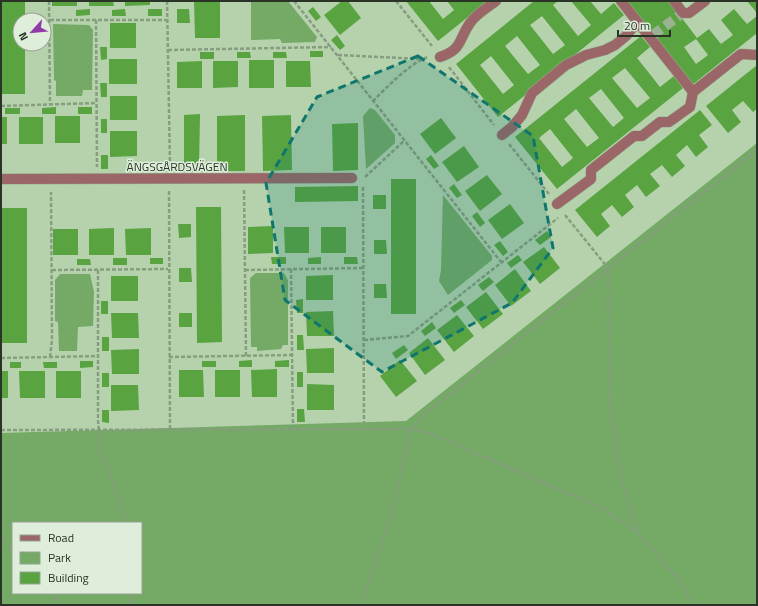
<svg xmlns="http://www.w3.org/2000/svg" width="758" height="606" font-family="'Titillium Web',sans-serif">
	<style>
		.green { fill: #75a966; fill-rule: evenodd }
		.building { fill: #5aa341; fill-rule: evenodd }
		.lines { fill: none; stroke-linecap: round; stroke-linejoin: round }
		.minor-tunnel { stroke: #99b292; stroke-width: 10; stroke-dasharray: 10 5; stroke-linecap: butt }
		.minor-casing { stroke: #96af8f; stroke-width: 11 }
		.path { stroke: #869d7f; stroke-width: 2.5; stroke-dasharray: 4 2; stroke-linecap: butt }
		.minor { stroke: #9b6667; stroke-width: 10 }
		.marked { fill: #0f766e; fill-opacity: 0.2; stroke: #0f766e; stroke-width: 3; stroke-dasharray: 8 5; stroke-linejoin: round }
		.labels { text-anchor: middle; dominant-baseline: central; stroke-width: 3; stroke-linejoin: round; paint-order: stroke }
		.street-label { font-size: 12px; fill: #293426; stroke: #dfeedb }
	</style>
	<rect width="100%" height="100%" fill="#b5d2ad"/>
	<path class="green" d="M 251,1 L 288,1 L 317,37 L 315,42 L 282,43 L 280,39 L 251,40 Z
		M 53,24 L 89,25 L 93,30 L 92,90 L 83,90 L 82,96 L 56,96 L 56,81 L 54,80 Z
		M 370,108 L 375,110 L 395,135 L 395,143 L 366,169 L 363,116 Z
		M 757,143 L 757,605 L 1,605 L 1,433 L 406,421 ZM 13,523 L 141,523 L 141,593 L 13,593 Z
		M 443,195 L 492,256 L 492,260 L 448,295 L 439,281 L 441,270 Z
		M 256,273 L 284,273 L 288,280 L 288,345 L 283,345 L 281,349 L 257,351 L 257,347 L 251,347 L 250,278 Z
		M 60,274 L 90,274 L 94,292 L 93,326 L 78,327 L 77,351 L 59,351 L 58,322 L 55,321 L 55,280 Z"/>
	<path class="building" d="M 1,1 L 25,1 L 25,20 L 20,20 L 20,44 L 25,44 L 25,94 L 1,94 Z
		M 52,1 L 77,1 L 77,6 L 52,6 Z
		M 89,1 L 113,1 L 114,6 L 89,6 Z
		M 125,1 L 150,1 L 150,5 L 125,6 Z
		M 194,1 L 220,1 L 220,38 L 195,38 Z
		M 342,1 L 348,1 L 361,18 L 340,35 L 324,15 Z
		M 406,1 L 429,1 L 443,19 L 454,10 L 447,1 L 488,1 L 438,41 Z
		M 534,1 L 558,1 L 553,5 L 578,36 L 591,25 L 571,1 L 590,1 L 601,14 L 614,3 L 624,15 L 498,117 L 456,64 ZM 542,16 L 565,45 L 553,54 L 530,25 ZM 517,36 L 540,65 L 528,74 L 505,46 ZM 491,56 L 514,85 L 503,94 L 480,65 Z
		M 627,1 L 669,1 L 697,38 L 709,29 L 721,44 L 733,35 L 721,20 L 734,9 L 747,24 L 757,16 L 757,33 L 691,86 ZM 696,39 L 708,55 L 696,64 L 684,47 Z
		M 747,1 L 757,1 L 757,13 Z
		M 313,7 L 321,17 L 316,21 L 308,11 Z
		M 90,9 L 90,15 L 76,16 L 76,10 Z
		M 125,9 L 126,16 L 112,16 L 112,10 Z
		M 148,9 L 162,9 L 162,16 L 148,16 Z
		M 177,9 L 189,9 L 190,23 L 177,23 Z
		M 110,23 L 136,23 L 136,48 L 110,48 Z
		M 337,35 L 345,46 L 340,50 L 331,40 Z
		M 641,36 L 650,47 L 637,58 L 649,73 L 660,87 L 674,76 L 683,88 L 557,189 L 515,137 ZM 625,68 L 650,98 L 637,108 L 612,78 ZM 601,89 L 624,118 L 613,127 L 589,98 ZM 576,109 L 599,138 L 587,147 L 564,119 ZM 550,129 L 573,158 L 562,167 L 539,138 Z
		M 100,47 L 107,47 L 107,59 L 101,60 Z
		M 310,51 L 323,51 L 323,57 L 310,57 Z
		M 200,52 L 214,52 L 214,59 L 200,59 Z
		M 237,52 L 250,52 L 251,58 L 237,58 Z
		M 273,52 L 286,52 L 287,58 L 273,58 Z
		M 109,59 L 137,59 L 137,84 L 109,84 Z
		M 249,60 L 274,60 L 274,88 L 249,88 Z
		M 202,61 L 202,88 L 177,88 L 177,62 Z
		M 213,61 L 238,61 L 238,87 L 213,88 Z
		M 286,61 L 310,61 L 311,87 L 286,87 Z
		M 757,65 L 756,91 L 757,109 L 753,112 L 743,101 L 732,110 L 741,122 L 728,133 L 706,106 Z
		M 100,83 L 107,83 L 107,97 L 101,97 Z
		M 110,96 L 137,96 L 137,120 L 110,120 Z
		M 56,107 L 56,114 L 42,114 L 42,108 Z
		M 78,107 L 92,107 L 92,114 L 78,114 Z
		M 5,108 L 20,108 L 20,114 L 5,114 Z
		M 700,110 L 712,125 L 699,135 L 708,147 L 696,157 L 687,145 L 676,155 L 685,166 L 672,177 L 662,165 L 650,174 L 660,186 L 646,197 L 637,185 L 625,195 L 634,207 L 622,217 L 612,205 L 601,214 L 610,226 L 597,237 L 575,210 Z
		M 200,114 L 199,171 L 184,172 L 184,115 Z
		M 245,115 L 245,171 L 217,171 L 217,116 Z
		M 291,115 L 292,170 L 263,171 L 262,116 Z
		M 55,116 L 80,116 L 80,143 L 55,143 Z
		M 1,117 L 7,117 L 7,144 L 1,144 Z
		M 19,117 L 43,117 L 43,144 L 19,144 Z
		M 441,118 L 456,138 L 435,154 L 420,134 Z
		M 101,119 L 107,119 L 107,133 L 101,133 Z
		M 358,123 L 358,170 L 333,171 L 332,124 Z
		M 110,131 L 137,131 L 137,156 L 110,157 Z
		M 464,146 L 479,167 L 457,182 L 442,162 Z
		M 101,155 L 108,155 L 108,169 L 101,169 Z
		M 431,155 L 439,166 L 434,169 L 426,159 Z
		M 487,175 L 502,194 L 480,211 L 465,191 Z
		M 391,179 L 416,179 L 416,314 L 391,314 Z
		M 454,184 L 462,195 L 457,198 L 449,188 Z
		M 358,186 L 358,201 L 295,202 L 295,187 Z
		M 373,195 L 386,195 L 386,209 L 373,209 Z
		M 510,204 L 524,223 L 502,239 L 488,220 Z
		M 196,207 L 221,207 L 222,342 L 197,343 Z
		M 1,208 L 27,208 L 27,343 L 1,343 Z
		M 477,212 L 485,223 L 480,227 L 472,216 Z
		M 178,224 L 191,224 L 191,237 L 179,238 Z
		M 273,226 L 273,253 L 248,254 L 248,227 Z
		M 284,227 L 309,227 L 309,253 L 285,253 Z
		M 321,227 L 346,227 L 346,253 L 321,253 Z
		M 114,228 L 114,255 L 89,255 L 89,229 Z
		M 151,228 L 151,255 L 126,255 L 125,229 Z
		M 53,229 L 78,229 L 78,255 L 53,255 Z
		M 547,231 L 551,237 L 540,245 L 535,240 Z
		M 374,240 L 386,240 L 387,254 L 374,254 Z
		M 500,241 L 508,252 L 503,256 L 494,245 Z
		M 544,247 L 560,268 L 540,284 L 523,262 Z
		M 518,255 L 522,260 L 511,268 L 507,263 Z
		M 271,257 L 286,257 L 286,264 L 272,264 Z
		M 321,257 L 321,264 L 308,264 L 308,258 Z
		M 344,257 L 357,257 L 358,264 L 344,264 Z
		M 113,258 L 127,258 L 127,265 L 113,265 Z
		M 150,258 L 163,258 L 163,264 L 150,264 Z
		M 77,259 L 90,259 L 91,265 L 77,265 Z
		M 179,268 L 191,268 L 192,282 L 179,282 Z
		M 515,269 L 531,291 L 511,306 L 495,285 Z
		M 333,275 L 333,300 L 306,300 L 306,276 Z
		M 111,276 L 138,276 L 138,301 L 111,301 Z
		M 489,277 L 494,282 L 483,291 L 478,285 Z
		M 374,284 L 386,284 L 387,298 L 374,298 Z
		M 486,292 L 503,314 L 483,329 L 466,307 Z
		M 303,299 L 303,313 L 297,313 L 296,300 Z
		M 461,300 L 465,305 L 454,313 L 450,308 Z
		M 101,301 L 108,301 L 108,314 L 101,314 Z
		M 333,311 L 334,336 L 307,336 L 306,312 Z
		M 111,313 L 138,313 L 139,338 L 112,338 Z
		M 179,313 L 192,313 L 192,327 L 179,327 Z
		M 457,315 L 474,336 L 454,352 L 437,330 Z
		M 432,322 L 436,328 L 425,336 L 421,331 Z
		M 297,335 L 303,335 L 304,350 L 297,350 Z
		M 102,337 L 109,337 L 109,351 L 102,351 Z
		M 428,338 L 445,360 L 425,375 L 409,353 Z
		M 404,345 L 408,350 L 396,359 L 392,353 Z
		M 334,348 L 334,373 L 307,373 L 306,349 Z
		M 139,349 L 139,374 L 112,374 L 111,350 Z
		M 252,360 L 252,367 L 239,367 L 239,361 Z
		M 289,360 L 289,367 L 275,367 L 275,361 Z
		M 400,360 L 417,381 L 396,397 L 380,376 Z
		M 80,361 L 93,361 L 93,367 L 80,368 Z
		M 202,361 L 216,361 L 216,367 L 202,367 Z
		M 10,362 L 21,362 L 21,368 L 10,368 Z
		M 43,362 L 57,362 L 57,368 L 44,368 Z
		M 277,369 L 277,397 L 252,397 L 251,370 Z
		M 179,370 L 203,370 L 204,397 L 179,397 Z
		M 215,370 L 240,370 L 240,397 L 215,397 Z
		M 1,371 L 8,371 L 8,398 L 1,398 Z
		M 19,371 L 45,371 L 45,398 L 20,398 Z
		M 56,371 L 81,371 L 81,398 L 56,398 Z
		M 297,372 L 303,372 L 303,387 L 297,387 Z
		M 102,373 L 109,373 L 109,387 L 102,387 Z
		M 307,384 L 334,385 L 334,410 L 307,410 Z
		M 111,385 L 138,385 L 139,410 L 111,411 Z
		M 297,409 L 304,409 L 305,422 L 297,422 Z
		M 102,410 L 109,410 L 109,423 L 102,422 Z"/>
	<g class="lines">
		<path class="minor-tunnel" d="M 653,35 L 680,15"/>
		<g class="minor-casing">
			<path id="minor" d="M 621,1 L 693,92
				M 674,1 L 683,13 L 689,13 L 705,1
				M 440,57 C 463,49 458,40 470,23 C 476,14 487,8 496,1
				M 502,135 L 512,127 L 522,115 L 532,93 L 566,65 L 586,55 L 605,50 L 615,45 L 626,36 L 637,22
				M 1,179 L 352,178
				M 557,204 L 591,179 L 591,170 L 634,136 L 642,136 L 660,122 L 669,122 L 690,107 L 693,92 L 741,54 L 757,55"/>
		</g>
		<path class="path" d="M 49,1 L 50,104
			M 167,1 L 170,166
			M 294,1 L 501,262
			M 396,1 L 432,46
			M 50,20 L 167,20
			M 96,20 L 97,167
			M 168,50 L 331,47
			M 338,55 L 421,59
			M 449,67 L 494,125
			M 373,101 C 387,87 410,63 428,57
			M 1,106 L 96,103
			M 509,144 L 549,194
			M 365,177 L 405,140
			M 363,187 L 364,429
			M 244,190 L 246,356
			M 169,191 L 170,429
			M 565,215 L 608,268 L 609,398 L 620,472 L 637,532
			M 291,269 L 293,429
			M 52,270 L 168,269
			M 98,270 L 98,420 L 101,455 L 117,491 L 123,510 L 124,523
			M 245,270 L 363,268
			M 364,340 L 408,336 L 558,218
			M 50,357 L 52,340 L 51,192
			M 169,357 L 292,355
			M 1,358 L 97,356
			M 1,430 L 411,429 L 434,435 L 604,509 L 637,532 L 672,571 L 694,605
			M 1,538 L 13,551
			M 51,593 L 61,605
			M 129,593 L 132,605
			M 361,605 L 390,520 L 411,429 L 421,417 L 757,150"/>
		<use href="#minor" class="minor"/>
	</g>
	<path class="marked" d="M 418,56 L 533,136 L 553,248 L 512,303 L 382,372 L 285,300 L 266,183 L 317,97 Z"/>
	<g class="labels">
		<g class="street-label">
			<text x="177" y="166">ÄNGSGÅRDSVÄGEN</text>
		</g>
	</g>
	<rect width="758" height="606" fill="none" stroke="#293426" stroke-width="4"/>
	<rect x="12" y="522" width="130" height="72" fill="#dfeedb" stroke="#96a493"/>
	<rect x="20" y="535" width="20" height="6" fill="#9b6667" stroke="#96a493"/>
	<text x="48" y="542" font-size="12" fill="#293426">Road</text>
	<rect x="20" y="552" width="20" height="12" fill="#75a966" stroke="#96a493"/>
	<text x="48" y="562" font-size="12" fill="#293426">Park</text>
	<rect x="20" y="572" width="20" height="12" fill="#5aa341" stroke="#96a493"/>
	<text x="48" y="582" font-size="12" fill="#293426">Building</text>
	<g transform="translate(32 32) rotate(243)"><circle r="19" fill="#dfeedb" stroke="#96a493"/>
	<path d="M0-3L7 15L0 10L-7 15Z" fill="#913ba8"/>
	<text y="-6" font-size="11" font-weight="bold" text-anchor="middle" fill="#293426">N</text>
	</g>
	<path d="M618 30v6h52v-6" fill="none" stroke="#293426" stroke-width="2"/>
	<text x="624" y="30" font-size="12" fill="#293426" stroke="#dfeedb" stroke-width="3" paint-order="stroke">20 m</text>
</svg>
